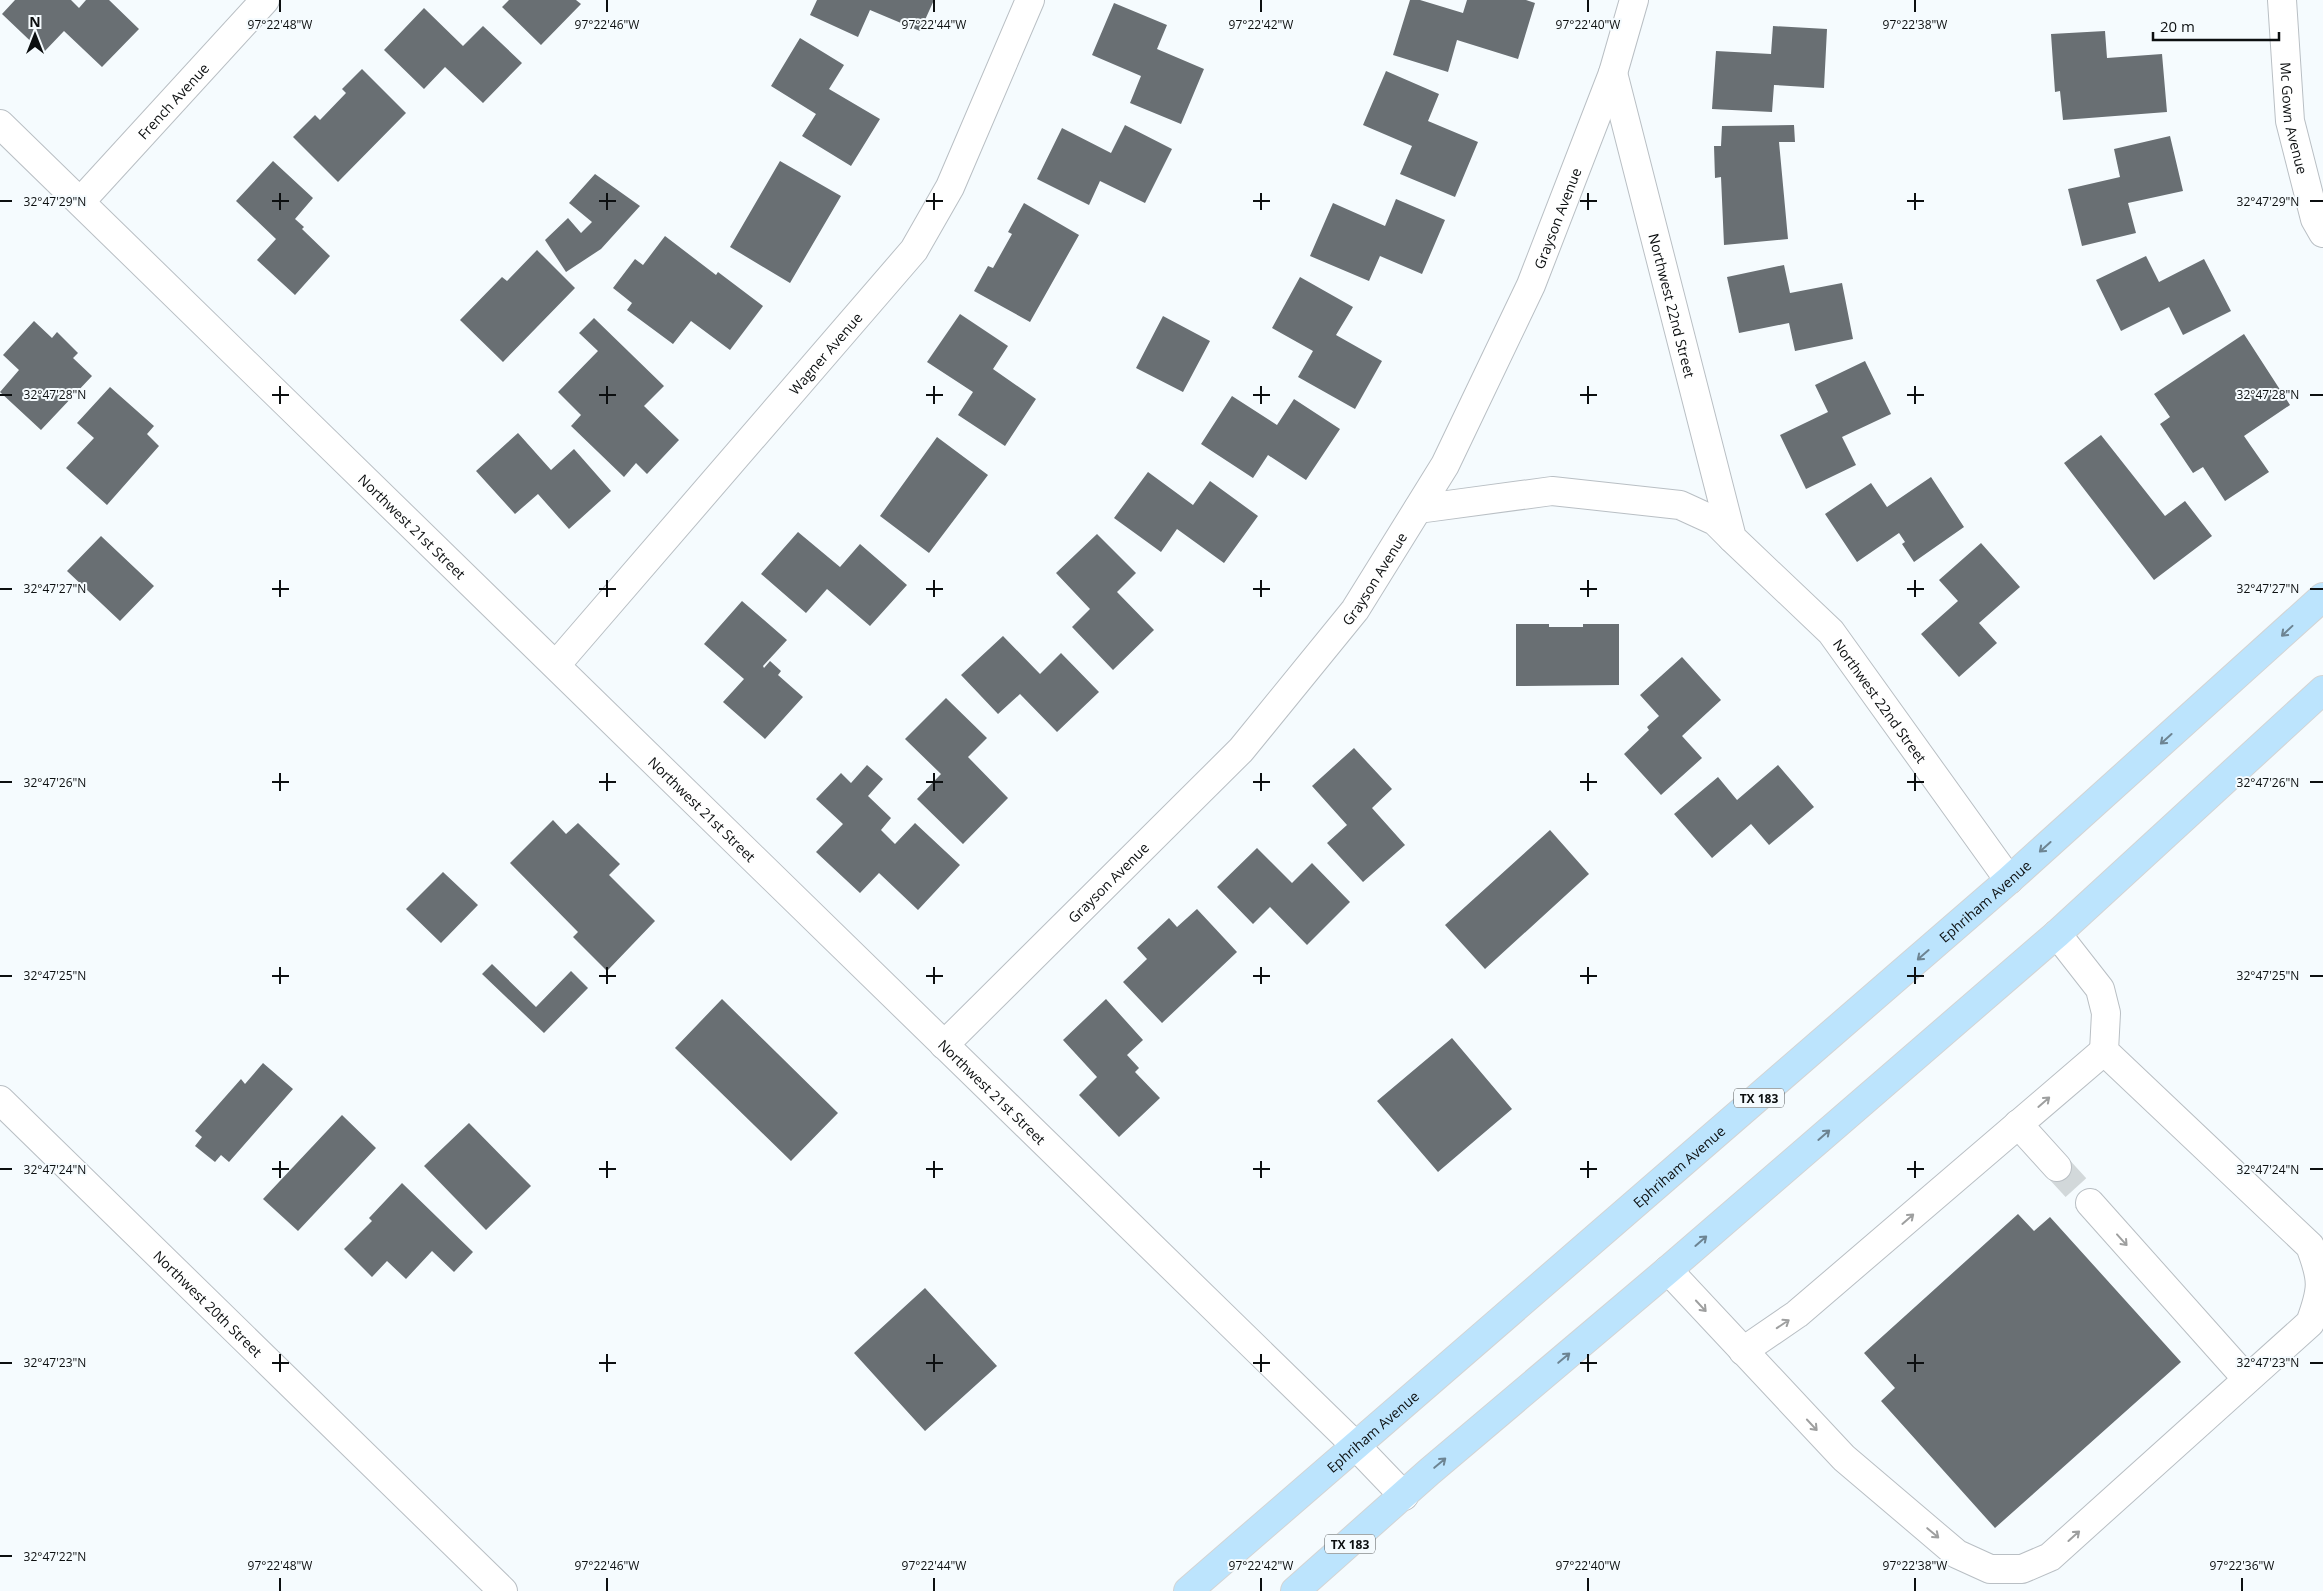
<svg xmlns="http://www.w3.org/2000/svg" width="2323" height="1591" font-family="'Open Sans',sans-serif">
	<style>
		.building { fill: #696f73 }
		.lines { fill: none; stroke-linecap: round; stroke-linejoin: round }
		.minor-tunnel { stroke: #d2d8da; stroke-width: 28; stroke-dasharray: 28 14; stroke-linecap: butt }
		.minor-casing { stroke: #b9bfc4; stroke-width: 30 }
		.major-casing { stroke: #d3d4d4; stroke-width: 30 }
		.minor { stroke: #fff; stroke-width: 28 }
		.major { stroke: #bce4fd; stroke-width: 28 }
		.oneway { stroke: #6d8492 }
		.oneway2 { stroke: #9e9f9f }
		.ticks { fill: none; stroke: #0c0f10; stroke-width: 2 }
		.labels { text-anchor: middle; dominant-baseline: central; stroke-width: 4; stroke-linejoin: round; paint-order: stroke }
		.shield { fill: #f5fbfe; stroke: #525657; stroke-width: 1 }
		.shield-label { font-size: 12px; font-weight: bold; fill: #0c0f10 }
		.street-label { font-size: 14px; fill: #0c0f10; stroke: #f5fbfe }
		.ticks-label { font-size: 12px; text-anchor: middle; fill: #0c0f10; stroke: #f5fbfe; stroke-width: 4; stroke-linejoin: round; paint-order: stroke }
	</style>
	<rect width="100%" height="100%" fill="#f5fbfe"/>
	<path class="building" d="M 15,0 L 71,0 L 79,8 L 86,0 L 109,0 L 139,29 L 102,67 L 64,31 L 43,53 L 2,14 Z
		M 509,0 L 576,0 L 581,4 L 541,45 L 502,7 Z
		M 817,0 L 934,0 L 920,31 L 870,10 L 858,37 L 810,15 Z
		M 1410,0 L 1420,0 L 1463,13 L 1467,0 L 1526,0 L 1535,3 L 1518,59 L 1457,40 L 1448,72 L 1393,55 Z
		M 1114,3 L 1167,25 L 1157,49 L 1204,69 L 1181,124 L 1130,103 L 1141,76 L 1092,55 Z
		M 424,8 L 463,46 L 483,26 L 522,63 L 483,103 L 445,67 L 424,89 L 384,50 Z
		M 1773,26 L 1827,29 L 1824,88 L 1774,85 L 1772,112 L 1712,109 L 1716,51 L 1771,54 Z
		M 2105,31 L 2107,58 L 2162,54 L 2167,112 L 2063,120 L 2060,91 L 2055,92 L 2051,34 Z
		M 800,38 L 844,65 L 829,89 L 880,119 L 851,166 L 802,136 L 816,114 L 771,86 Z
		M 362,69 L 406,113 L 338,182 L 293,137 L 315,115 L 320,120 L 346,93 L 342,89 Z
		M 1386,71 L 1439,94 L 1428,121 L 1478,142 L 1455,197 L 1400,174 L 1412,146 L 1363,125 Z
		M 1125,125 L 1172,149 L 1145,203 L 1100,181 L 1089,205 L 1037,179 L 1062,128 L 1111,153 Z
		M 1794,125 L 1795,142 L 1779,142 L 1788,239 L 1724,245 L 1721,177 L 1715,178 L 1714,146 L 1721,146 L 1722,126 Z
		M 2170,136 L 2183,191 L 2128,203 L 2136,233 L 2082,246 L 2068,189 L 2120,177 L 2114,149 Z
		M 273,161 L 313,198 L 295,219 L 304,227 L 302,229 L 330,256 L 295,295 L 257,260 L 276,239 L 236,201 Z
		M 780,161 L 841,196 L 790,283 L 730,247 Z
		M 595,174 L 640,206 L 601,249 L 566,272 L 545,240 L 568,218 L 581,233 L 592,222 L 569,203 Z
		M 1396,199 L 1445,220 L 1422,274 L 1380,256 L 1369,281 L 1310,256 L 1333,203 L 1385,226 Z
		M 1024,203 L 1079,235 L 1030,322 L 974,291 L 988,266 L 993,268 L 1012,234 L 1008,232 Z
		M 665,236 L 716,275 L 718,272 L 763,306 L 730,350 L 691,321 L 673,344 L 627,310 L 632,303 L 613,288 L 635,259 L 643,265 Z
		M 537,250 L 575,288 L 503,362 L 460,320 L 502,277 L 507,281 Z
		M 2146,256 L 2159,282 L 2204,259 L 2231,311 L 2183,335 L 2169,307 L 2121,331 L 2096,280 Z
		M 1784,265 L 1790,293 L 1842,283 L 1853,339 L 1795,351 L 1789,323 L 1739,333 L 1727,277 Z
		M 1300,277 L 1353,307 L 1336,335 L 1382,361 L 1355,409 L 1298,377 L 1313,351 L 1272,328 Z
		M 960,314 L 1008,346 L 993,369 L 1036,399 L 1005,446 L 958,415 L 973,392 L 927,362 Z
		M 1163,316 L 1210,341 L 1183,392 L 1136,368 Z
		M 594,318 L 664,386 L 644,406 L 679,440 L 647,474 L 636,463 L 624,477 L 571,426 L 581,415 L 558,392 L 598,351 L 579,333 Z
		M 34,321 L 52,338 L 57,332 L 78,353 L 73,358 L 92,376 L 41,430 L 0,392 L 19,370 L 3,355 Z
		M 2244,334 L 2290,405 L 2244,436 L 2269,472 L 2225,501 L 2203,467 L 2193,473 L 2160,424 L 2170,417 L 2154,394 Z
		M 1865,361 L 1891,414 L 1842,437 L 1856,465 L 1806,489 L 1780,435 L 1828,412 L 1815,385 Z
		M 110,387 L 154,426 L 147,434 L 159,446 L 107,505 L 66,468 L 94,438 L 77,423 Z
		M 1232,396 L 1277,425 L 1294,399 L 1340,429 L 1306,480 L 1268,455 L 1253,478 L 1201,444 Z
		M 518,433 L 551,470 L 574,449 L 611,491 L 569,529 L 538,494 L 515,514 L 476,471 Z
		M 2101,435 L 2165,516 L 2185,501 L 2212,536 L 2154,580 L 2064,463 Z
		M 937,437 L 988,475 L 929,553 L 880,516 Z
		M 1148,472 L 1193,505 L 1210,481 L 1258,516 L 1224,563 L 1177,529 L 1161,552 L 1114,518 Z
		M 1931,477 L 1964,527 L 1914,562 L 1902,544 L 1905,542 L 1899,533 L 1857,562 L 1825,514 L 1871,483 L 1887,507 Z
		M 798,532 L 840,567 L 860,544 L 907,585 L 870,626 L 827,589 L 806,613 L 761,574 Z
		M 1097,534 L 1136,573 L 1117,592 L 1154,630 L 1113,670 L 1072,627 L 1090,609 L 1056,573 Z
		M 101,536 L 154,586 L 120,621 L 67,571 Z
		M 1981,543 L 2020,587 L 1979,623 L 1997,643 L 1959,677 L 1921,634 L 1958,601 L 1939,580 Z
		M 742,601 L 787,640 L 763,666 L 764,668 L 770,661 L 781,671 L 778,675 L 803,697 L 765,739 L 723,702 L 744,679 L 704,644 Z
		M 1516,624 L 1549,624 L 1549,627 L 1583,627 L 1583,624 L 1619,624 L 1619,685 L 1516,686 Z
		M 1003,636 L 1040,674 L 1061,653 L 1099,692 L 1057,732 L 1020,694 L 998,714 L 961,675 Z
		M 1682,657 L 1721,700 L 1682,736 L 1702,758 L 1661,795 L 1624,754 L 1649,730 L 1647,727 L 1659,716 L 1640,695 Z
		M 946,698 L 987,738 L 968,757 L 1008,798 L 963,844 L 917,799 L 941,774 L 905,739 Z
		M 1354,748 L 1392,789 L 1372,808 L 1405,845 L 1363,882 L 1327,843 L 1347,825 L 1312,786 Z
		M 867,765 L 883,779 L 868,796 L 891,818 L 881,830 L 895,844 L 915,823 L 960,865 L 918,910 L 879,873 L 860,893 L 816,852 L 843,824 L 816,799 L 841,773 L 851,783 Z
		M 1778,765 L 1814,807 L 1769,845 L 1751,824 L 1712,858 L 1674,814 L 1718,777 L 1737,800 Z
		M 553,820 L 566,834 L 578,823 L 620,864 L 609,875 L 655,921 L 607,971 L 573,937 L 578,932 L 510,863 Z
		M 1550,830 L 1589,874 L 1485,969 L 1445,925 Z
		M 1257,848 L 1292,883 L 1312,863 L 1350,902 L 1307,945 L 1270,907 L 1253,924 L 1217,887 Z
		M 443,872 L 478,905 L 441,943 L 406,909 Z
		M 1197,909 L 1237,952 L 1162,1023 L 1123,982 L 1147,959 L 1137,948 L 1169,918 L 1177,927 Z
		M 492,964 L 536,1007 L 571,971 L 588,988 L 544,1033 L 482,974 Z
		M 722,999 L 838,1113 L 791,1161 L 675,1048 Z
		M 1106,999 L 1143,1040 L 1127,1055 L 1139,1068 L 1135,1072 L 1160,1098 L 1119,1137 L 1079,1095 L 1097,1077 L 1063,1040 Z
		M 1452,1038 L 1512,1109 L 1438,1172 L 1377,1101 Z
		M 263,1063 L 293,1089 L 229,1162 L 221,1155 L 215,1162 L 195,1146 L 202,1137 L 195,1131 L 241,1079 L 245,1084 Z
		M 342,1115 L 376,1148 L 298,1231 L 263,1199 Z
		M 469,1123 L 531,1186 L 486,1230 L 424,1166 Z
		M 402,1183 L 473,1252 L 454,1272 L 432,1251 L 406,1279 L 387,1261 L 372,1277 L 344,1249 L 372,1221 L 369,1218 Z
		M 2018,1214 L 2034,1231 L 2050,1217 L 2181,1362 L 1995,1528 L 1881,1401 L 1895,1388 L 1864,1353 Z
		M 925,1288 L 997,1366 L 925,1431 L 854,1353 Z"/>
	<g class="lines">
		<path class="minor-tunnel" d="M 2057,1167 L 2090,1203"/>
		<g class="minor-casing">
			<g id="minor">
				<path id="s1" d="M 2282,0 L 2290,121 L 2315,219 L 2323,233"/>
				<path id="s2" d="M 1613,73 L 1732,538 L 1831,632 L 2009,880"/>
				<path id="s3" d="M 0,124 L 1357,1447 L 1404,1496"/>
				<path id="s4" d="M 81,201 L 265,0"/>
				<path d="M 1418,509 L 1552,491 L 1680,505 L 1715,521 L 1732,538"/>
				<path id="s5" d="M 556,665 L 914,250 L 950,187 L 1030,0"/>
				<path id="s6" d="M 944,1045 L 1241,750 L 1355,610 L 1445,465 L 1531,285 L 1613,73 L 1634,0"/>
				<path id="s7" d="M 0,1100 L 503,1591"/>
				<path d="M 2018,1124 L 2057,1167"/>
				<path d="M 2090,1203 L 2247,1379"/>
				<path d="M 1668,1270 L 1844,1458 L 1957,1554 L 1990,1569 L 2022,1569 L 2050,1557 L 2310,1323 C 2323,1288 2323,1280 2310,1246 L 2104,1051 L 2106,1013 L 2100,989 L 2057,934"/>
				<path d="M 1743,1351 L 1797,1314 L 2104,1051"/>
			</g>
		</g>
		<g class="major-casing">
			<g id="major">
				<path id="s8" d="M 1188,1591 L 2009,880 L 2323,597"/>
				<path d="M 1295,1591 L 1429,1472 L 1668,1270 L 2057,934 L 2323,690"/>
			</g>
		</g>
		<use href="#minor" class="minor"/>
		<use href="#major" class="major"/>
	</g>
	<defs><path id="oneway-shaft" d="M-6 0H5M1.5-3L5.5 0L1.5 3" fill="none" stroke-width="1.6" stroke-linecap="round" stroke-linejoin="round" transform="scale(1.25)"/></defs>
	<g class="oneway">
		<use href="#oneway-shaft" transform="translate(2287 631) rotate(137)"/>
		<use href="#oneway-shaft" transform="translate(2166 739) rotate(138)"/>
		<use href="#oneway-shaft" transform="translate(2045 847) rotate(138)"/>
		<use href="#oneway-shaft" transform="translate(1923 955) rotate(139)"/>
		<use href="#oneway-shaft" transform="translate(1824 1135) rotate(-41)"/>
		<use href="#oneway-shaft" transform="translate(1701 1241) rotate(-41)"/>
		<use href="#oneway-shaft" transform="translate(1564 1358) rotate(-40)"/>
		<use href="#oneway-shaft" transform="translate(1440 1463) rotate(-40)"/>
	</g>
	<g class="oneway2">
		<use href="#oneway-shaft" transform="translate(2044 1102) rotate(-41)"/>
		<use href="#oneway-shaft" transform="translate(1908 1219) rotate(-41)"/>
		<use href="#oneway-shaft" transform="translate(2122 1240) rotate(48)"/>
		<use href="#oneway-shaft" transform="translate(1701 1306) rotate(47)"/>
		<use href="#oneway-shaft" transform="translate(1783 1324) rotate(-34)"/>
		<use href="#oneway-shaft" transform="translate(1812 1425) rotate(47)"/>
		<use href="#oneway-shaft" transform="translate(1933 1533) rotate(40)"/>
		<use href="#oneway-shaft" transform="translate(2074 1536) rotate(-42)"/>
	</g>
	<path class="ticks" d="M 280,0 L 280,12M 607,0 L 607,12M 934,0 L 934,12M 1261,0 L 1261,12M 1588,0 L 1588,12M 1915,0 L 1915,12M 280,193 L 280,210M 607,193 L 607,210M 934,193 L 934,210M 1261,193 L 1261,210M 1588,193 L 1588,210M 1915,193 L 1915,210M 0,201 L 12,201M 272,201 L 289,201M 599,201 L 616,201M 926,201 L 943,201M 1253,201 L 1270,201M 1580,201 L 1597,201M 1907,201 L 1924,201M 2310,201 L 2323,201M 280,386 L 280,404M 607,386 L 607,404M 934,386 L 934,404M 1261,386 L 1261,404M 1588,386 L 1588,404M 1915,386 L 1915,404M 0,395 L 12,395M 272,395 L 289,395M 599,395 L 616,395M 926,395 L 943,395M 1253,395 L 1270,395M 1580,395 L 1597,395M 1907,395 L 1924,395M 2310,395 L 2323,395M 280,580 L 280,597M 607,580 L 607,597M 934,580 L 934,597M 1261,580 L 1261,597M 1588,580 L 1588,597M 1915,580 L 1915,597M 0,589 L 12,589M 272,589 L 289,589M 599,589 L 616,589M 926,589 L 943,589M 1253,589 L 1270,589M 1580,589 L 1597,589M 1907,589 L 1924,589M 2310,589 L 2323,589M 280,773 L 280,791M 607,773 L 607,791M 934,773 L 934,791M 1261,773 L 1261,791M 1588,773 L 1588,791M 1915,773 L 1915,791M 0,782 L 12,782M 272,782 L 289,782M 599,782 L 616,782M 926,782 L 943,782M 1253,782 L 1270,782M 1580,782 L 1597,782M 1907,782 L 1924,782M 2310,782 L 2323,782M 280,967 L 280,984M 607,967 L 607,984M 934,967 L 934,984M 1261,967 L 1261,984M 1588,967 L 1588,984M 1915,967 L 1915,984M 0,976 L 12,976M 272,976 L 289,976M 599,976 L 616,976M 926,976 L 943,976M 1253,976 L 1270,976M 1580,976 L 1597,976M 1907,976 L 1924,976M 2310,976 L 2323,976M 280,1161 L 280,1178M 607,1161 L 607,1178M 934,1161 L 934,1178M 1261,1161 L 1261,1178M 1588,1161 L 1588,1178M 1915,1161 L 1915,1178M 0,1169 L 12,1169M 272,1169 L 289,1169M 599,1169 L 616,1169M 926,1169 L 943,1169M 1253,1169 L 1270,1169M 1580,1169 L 1597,1169M 1907,1169 L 1924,1169M 2310,1169 L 2323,1169M 280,1354 L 280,1372M 607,1354 L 607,1372M 934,1354 L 934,1372M 1261,1354 L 1261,1372M 1588,1354 L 1588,1372M 1915,1354 L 1915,1372M 0,1363 L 12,1363M 272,1363 L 289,1363M 599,1363 L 616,1363M 926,1363 L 943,1363M 1253,1363 L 1270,1363M 1580,1363 L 1597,1363M 1907,1363 L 1924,1363M 2310,1363 L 2323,1363M 0,1556 L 12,1556M 280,1578 L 280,1591M 607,1578 L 607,1591M 934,1578 L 934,1591M 1261,1578 L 1261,1591M 1588,1578 L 1588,1591M 1915,1578 L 1915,1591M 2242,1578 L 2242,1591"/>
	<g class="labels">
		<g class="shield">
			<rect x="1734" y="1088.5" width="50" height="19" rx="4"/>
			<rect x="1325" y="1534.5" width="50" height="19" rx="4"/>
		</g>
		<g class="shield-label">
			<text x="1759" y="1098">TX 183</text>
			<text x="1350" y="1544">TX 183</text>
		</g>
		<g class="street-label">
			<text stroke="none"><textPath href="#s4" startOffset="136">French Avenue</textPath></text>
			<text stroke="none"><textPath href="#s1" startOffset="119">Mc Gown Avenue</textPath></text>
			<text stroke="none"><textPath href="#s6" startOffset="1041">Grayson Avenue</textPath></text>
			<text stroke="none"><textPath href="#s2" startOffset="240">Northwest 22nd Street</textPath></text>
			<text stroke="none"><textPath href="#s5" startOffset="412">Wagner Avenue</textPath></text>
			<text stroke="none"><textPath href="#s3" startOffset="576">Northwest 21st Street</textPath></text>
			<text stroke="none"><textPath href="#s6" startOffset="636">Grayson Avenue</textPath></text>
			<text stroke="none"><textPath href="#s2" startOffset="701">Northwest 22nd Street</textPath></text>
			<text stroke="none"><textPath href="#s3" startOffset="981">Northwest 21st Street</textPath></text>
			<text stroke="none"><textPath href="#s6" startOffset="231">Grayson Avenue</textPath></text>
			<text stroke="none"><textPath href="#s8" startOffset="1054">Ephriham Avenue</textPath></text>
			<text stroke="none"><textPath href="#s3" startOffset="1386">Northwest 21st Street</textPath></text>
			<text stroke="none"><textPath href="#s8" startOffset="649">Ephriham Avenue</textPath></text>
			<text stroke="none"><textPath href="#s7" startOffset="291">Northwest 20th Street</textPath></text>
			<text stroke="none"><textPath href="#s8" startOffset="244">Ephriham Avenue</textPath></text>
		</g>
	</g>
	<g class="ticks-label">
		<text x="280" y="29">97°22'48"W</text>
		<text x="607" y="29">97°22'46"W</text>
		<text x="934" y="29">97°22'44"W</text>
		<text x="1261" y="29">97°22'42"W</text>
		<text x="1588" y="29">97°22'40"W</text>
		<text x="1915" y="29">97°22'38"W</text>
		<text x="55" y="206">32°47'29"N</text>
		<text x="2268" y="206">32°47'29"N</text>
		<text x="55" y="399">32°47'28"N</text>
		<text x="2268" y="399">32°47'28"N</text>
		<text x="55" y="593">32°47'27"N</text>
		<text x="2268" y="593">32°47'27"N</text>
		<text x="55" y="787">32°47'26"N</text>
		<text x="2268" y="787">32°47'26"N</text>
		<text x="55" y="980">32°47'25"N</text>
		<text x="2268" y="980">32°47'25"N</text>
		<text x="55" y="1174">32°47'24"N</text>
		<text x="2268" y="1174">32°47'24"N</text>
		<text x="55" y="1367">32°47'23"N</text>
		<text x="2268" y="1367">32°47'23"N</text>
		<text x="55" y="1561">32°47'22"N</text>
		<text x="280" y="1570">97°22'48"W</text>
		<text x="607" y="1570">97°22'46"W</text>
		<text x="934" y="1570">97°22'44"W</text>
		<text x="1261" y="1570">97°22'42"W</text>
		<text x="1588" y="1570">97°22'40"W</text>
		<text x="1915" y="1570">97°22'38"W</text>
		<text x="2242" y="1570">97°22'36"W</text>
	</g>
	<g transform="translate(35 35)" stroke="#f5fbfe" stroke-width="4" paint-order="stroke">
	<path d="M0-4L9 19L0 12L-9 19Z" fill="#0c0f10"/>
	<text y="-8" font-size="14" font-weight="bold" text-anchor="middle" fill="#0c0f10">N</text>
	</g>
	<path d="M2153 32v8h126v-8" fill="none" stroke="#0c0f10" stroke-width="2.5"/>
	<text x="2160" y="32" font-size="15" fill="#0c0f10" stroke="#f5fbfe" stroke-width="4" paint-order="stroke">20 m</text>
</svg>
